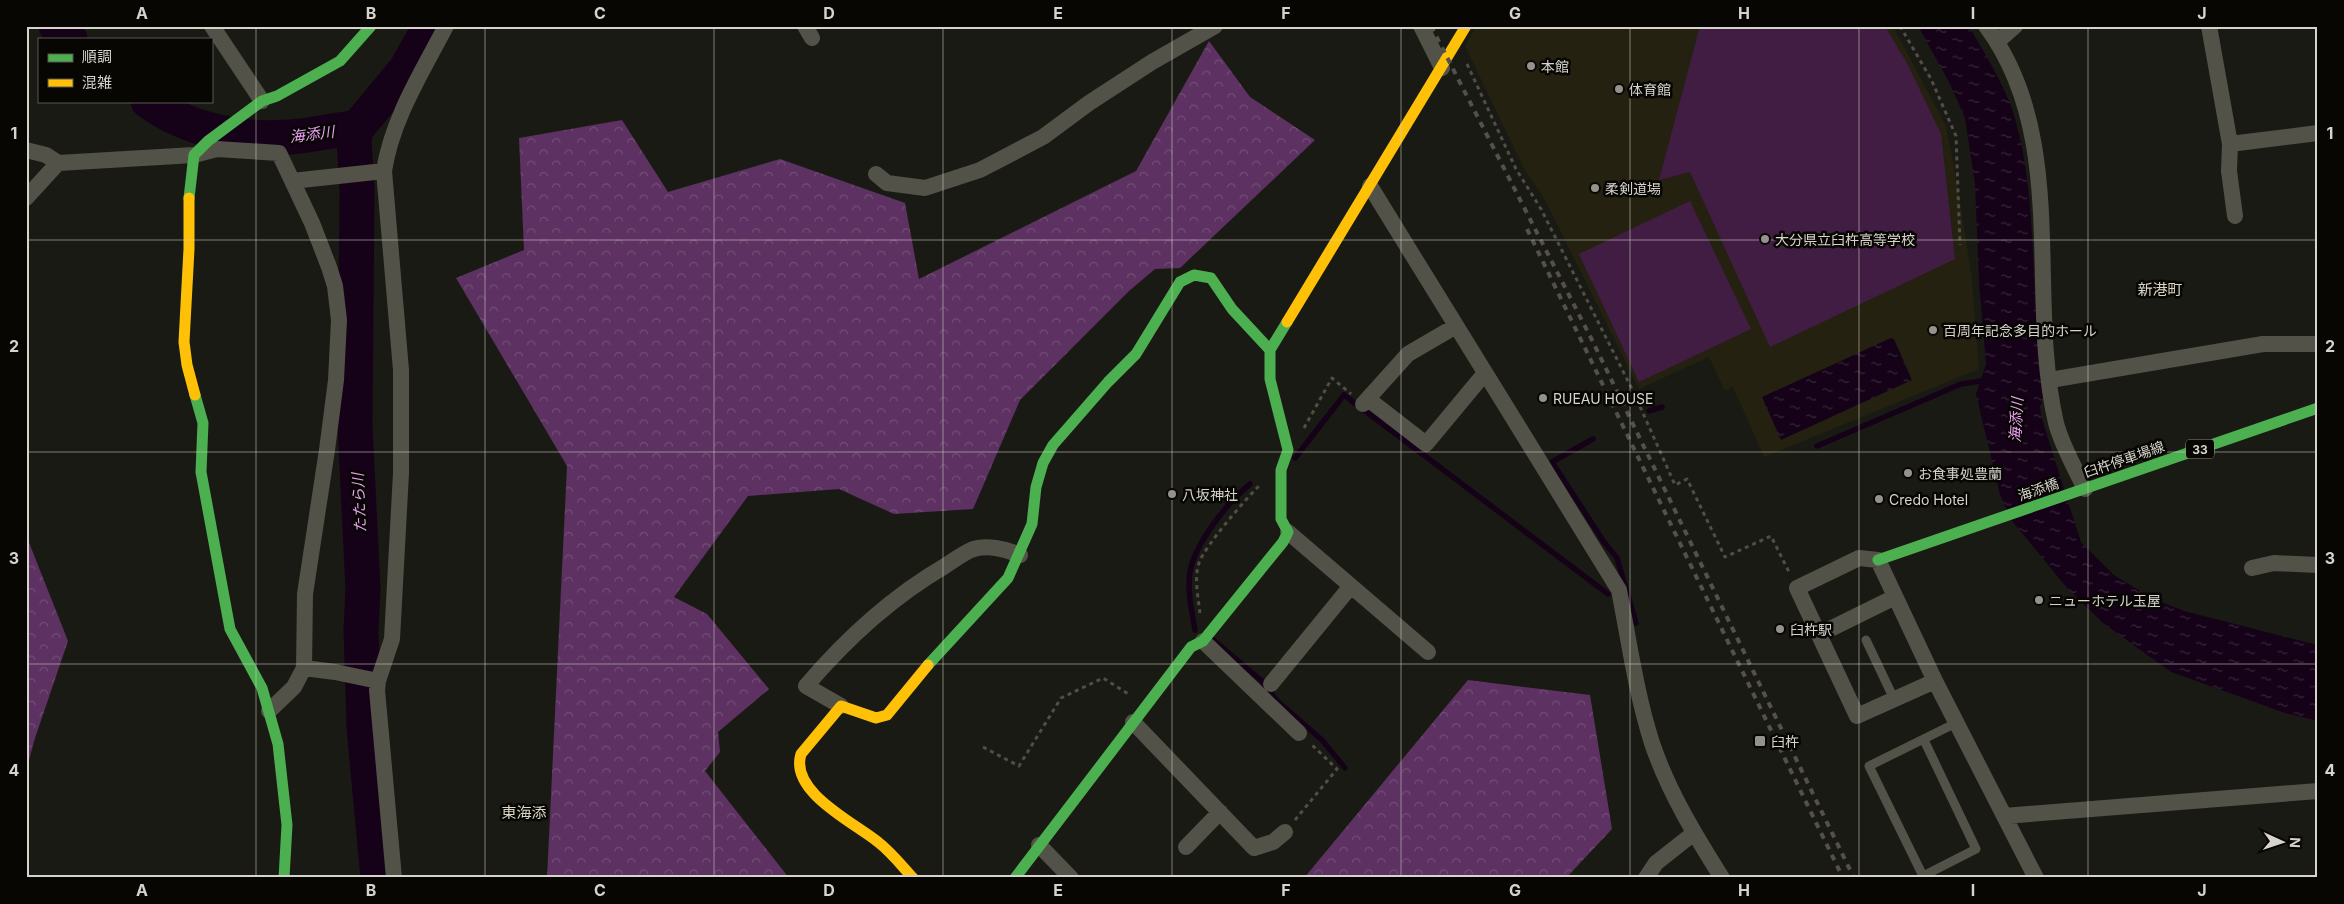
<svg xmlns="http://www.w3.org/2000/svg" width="2344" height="904" font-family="Inter,'Noto Sans JP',sans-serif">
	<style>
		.built { fill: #242111 }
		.green { fill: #411d44 }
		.forest { fill: url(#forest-crowns) }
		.water { fill: url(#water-ripples) }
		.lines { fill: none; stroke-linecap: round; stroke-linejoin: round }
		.stream { stroke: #150218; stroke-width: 5.5 }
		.river { stroke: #150218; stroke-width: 35 }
		.path { stroke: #504e46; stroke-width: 3; stroke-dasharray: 4 4; stroke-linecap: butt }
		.lane { stroke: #535248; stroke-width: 9 }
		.street { stroke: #535248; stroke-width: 16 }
		.fast { stroke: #4caf50; stroke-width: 11 }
		.slow { stroke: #ffc107; stroke-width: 11 }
		.rail { stroke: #53514a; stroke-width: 4; stroke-dasharray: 6 6; stroke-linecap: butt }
		.grid { fill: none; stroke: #d5d3cb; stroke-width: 1; stroke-opacity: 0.55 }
		.poi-dot { fill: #94928b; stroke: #070603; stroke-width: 2 }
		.labels { text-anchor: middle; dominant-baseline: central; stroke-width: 5; stroke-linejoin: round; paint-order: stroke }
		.shield { fill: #070603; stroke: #97968f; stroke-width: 1 }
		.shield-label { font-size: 12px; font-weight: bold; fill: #d5d3cb }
		.poi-label { font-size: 14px; fill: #d5d3cb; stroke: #070603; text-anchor: start }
		.street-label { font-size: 14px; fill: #d5d3cb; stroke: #070603 }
		.water-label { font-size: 15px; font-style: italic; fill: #eba1f3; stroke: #070603 }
		.neighbourhood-label { font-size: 15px; fill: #d9d6c6; stroke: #070603 }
		.neatline { fill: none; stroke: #d5d3cb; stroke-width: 2 }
		.grid-label { font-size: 16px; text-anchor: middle; font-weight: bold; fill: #d5d3cb }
	</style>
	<defs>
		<pattern id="forest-crowns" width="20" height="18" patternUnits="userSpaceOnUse" patternTransform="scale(1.25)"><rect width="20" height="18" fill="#5d3161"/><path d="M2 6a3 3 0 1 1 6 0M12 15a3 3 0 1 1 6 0" fill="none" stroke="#734e76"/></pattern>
		<pattern id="water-ripples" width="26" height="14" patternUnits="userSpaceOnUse" patternTransform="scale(1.25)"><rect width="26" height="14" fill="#150218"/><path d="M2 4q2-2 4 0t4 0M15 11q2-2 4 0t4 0" fill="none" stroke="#362638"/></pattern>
	</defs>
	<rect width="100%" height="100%" fill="#1a1a14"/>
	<path class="built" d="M 1476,26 L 1893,26 L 1946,126 L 1959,194 L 1972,280 L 1979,369 L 1764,457 L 1733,387 L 1725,391 L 1709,357 L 1639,389 L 1544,198 L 1524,169 L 1465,46 Z"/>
	<path class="green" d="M 1700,26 L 1885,26 L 1908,65 L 1941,134 L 1955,259 L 1770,347 L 1690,172 L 1659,180 Z
		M 1690,201 L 1751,329 L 1639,382 L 1579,254 Z"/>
	<path class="forest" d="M 1209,41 L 1250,97 L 1315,140 L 1180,268 L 1155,269 L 1129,291 L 1020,400 L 973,509 L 894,514 L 839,489 L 748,496 L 674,597 L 707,614 L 769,689 L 718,732 L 720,752 L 705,771 L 789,878 L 547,878 L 567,466 L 456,278 L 524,250 L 519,138 L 622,120 L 668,192 L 780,159 L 905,203 L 919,279 L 1136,171 Z
		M 26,535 L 68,641 L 34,741 L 26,772 Z
		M 1468,680 L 1590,695 L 1612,829 L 1566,878 L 1304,878 Z"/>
	<path class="water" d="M 1918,26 L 1969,26 C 1986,56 2005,85 2015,118 C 2040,207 2029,307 2044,398 L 2040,406 L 2041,416 L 2081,542 L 2114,575 L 2150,597 L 2184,611 L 2318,645 L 2318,721 L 2285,713 L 2171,672 L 2103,623 L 2067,588 L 2012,521 L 2000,495 L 1976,394 L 1986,364 L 1979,282 L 1975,184 L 1965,118 L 1950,84 Z
		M 1893,337 L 1912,380 L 1781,440 L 1762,397 Z"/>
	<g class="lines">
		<path class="stream" d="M 1649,411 L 1662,407
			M 1593,439 L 1552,462 L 1604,542 L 1617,558 L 1636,623
			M 1817,446 L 1961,384 L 1988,380
			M 1295,458 L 1344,395 L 1608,594
			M 1195,630 C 1192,611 1187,591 1190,572 C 1195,543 1228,502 1250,484
			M 1211,638 L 1262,681 L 1276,700 L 1322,740 L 1345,768"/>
		<path class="river" d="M 56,26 L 70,39
			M 148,101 C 187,130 241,141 289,137 C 312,136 334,129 357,128
			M 378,878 L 364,727 L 361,630 L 363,589 L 355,426 L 357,190 L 354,139 L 357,128 L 406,69 L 430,26"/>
		<path class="path" d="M 1900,26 L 1931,79 L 1956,136 L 1960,245
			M 1467,64 L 1516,169 L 1541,209 L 1634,393 L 1675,485 L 1687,479 L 1725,557 L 1771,536 L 1790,574
			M 1304,428 L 1332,378 L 1351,394
			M 1200,613 C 1198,597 1194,578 1199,563 C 1204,547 1248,496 1261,484
			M 983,747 L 1019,766 L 1061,698 L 1103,678 L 1130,695
			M 1295,820 L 1337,769 L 1310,743"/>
		<path class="lane" d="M 1866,640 L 1894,699
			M 1924,740 L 1976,849 L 1923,876 L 1869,766 L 1956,723"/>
		<path class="street" d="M 212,26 L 262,101
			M 805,26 L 812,38
			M 1421,26 L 1442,68
			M 1986,26 C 2070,139 2026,294 2056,423 C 2062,446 2075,468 2085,489
			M 2209,26 L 2230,144 L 2318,133
			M 1998,41 L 2015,26
			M 2230,144 L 2229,171 L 2235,216
			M 26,150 L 46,155 L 58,163 L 194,155 L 217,149 L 279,153 L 312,223 L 329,267 L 335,286 L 339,320 L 336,380 L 327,450 L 305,594 L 304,668 L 294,687 L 269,711
			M 876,174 L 887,183 L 925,188 L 980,170 L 1043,137 L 1089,103 L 1152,62 L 1215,26
			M 292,181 L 384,171
			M 1370,186 L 1619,590 C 1629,641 1636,693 1652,743 C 1668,791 1695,835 1722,878
			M 26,198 L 58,163
			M 2050,380 L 2263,344 L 2318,344
			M 1368,399 L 1426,444 L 1485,373
			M 1363,404 L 1408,354 L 1456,326
			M 1288,532 L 1428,652
			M 1859,558 L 1878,560 L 1935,681 L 1857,716 L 1797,588 Z
			M 2252,568 L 2274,563 L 2318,565
			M 1820,634 L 1895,597
			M 1203,641 L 1299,733
			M 304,668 L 335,672 L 378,681
			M 1935,681 L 2036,878
			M 1271,684 L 1351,586
			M 841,706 L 806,686 C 846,639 892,597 945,566 C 953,561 962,554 971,550 C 986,544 1006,549 1020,555
			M 1133,722 L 1254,848 L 1273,842 L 1285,832
			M 2004,816 L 2318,791
			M 1039,845 L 1071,878
			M 1186,847 L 1220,812
			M 394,878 L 377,690 L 378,681 L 392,639 L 401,473 L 401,370 L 384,171 C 392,119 422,72 446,26
			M 1646,878 L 1656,863 L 1694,833"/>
		<path class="fast" d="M 189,198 L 194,155 L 208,141 L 262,101 L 277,96 L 340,61 L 371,26
			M 195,395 L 203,423 L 201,472 L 230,629 L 262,688 L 278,744 L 287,825 L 284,878
			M 1878,560 L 2318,408
			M 928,665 L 1008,578 L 1032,524 L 1036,487 L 1043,463 L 1053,445 L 1108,382 L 1136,354 L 1180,282 L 1194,275 L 1211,278 L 1232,309 L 1270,350
			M 1015,878 L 1191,647 L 1203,641 L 1283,542 L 1288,532 L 1281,519 L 1281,470 L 1288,450 L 1270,379 L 1270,350 L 1287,322"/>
		<path class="slow" d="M 189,198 L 189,249 L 184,342 L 187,365 L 195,395
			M 1287,322 L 1466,26
			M 913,878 C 902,866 891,852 878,842 C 855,823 789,792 801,754 L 841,706 L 876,718 L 887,715 L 928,665"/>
		<path class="rail" d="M 1431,26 L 1591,338 L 1854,878
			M 1527,229 L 1843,878"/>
	</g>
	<path class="grid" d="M 256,26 L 256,878M 485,26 L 485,878M 714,26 L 714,878M 943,26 L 943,878M 1172,26 L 1172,878M 1401,26 L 1401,878M 1630,26 L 1630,878M 1859,26 L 1859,878M 2088,26 L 2088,878M 26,240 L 2318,240M 26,452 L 2318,452M 26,664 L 2318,664"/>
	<g class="poi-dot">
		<circle cx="1531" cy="66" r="5"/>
		<circle cx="1619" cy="89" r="5"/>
		<circle cx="1595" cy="188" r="5"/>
		<circle cx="1765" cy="239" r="5"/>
		<circle cx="1933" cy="330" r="5"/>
		<circle cx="1543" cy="398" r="5"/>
		<circle cx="1908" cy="473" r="5"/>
		<circle cx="1172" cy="494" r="5"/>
		<circle cx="1879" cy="499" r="5"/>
		<circle cx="2039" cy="600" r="5"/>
		<circle cx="1780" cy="629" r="5"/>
		<rect x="1754" y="735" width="12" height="12" rx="2.5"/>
	</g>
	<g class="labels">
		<rect class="shield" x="2186" y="439.5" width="28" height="19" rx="4"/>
		<g class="shield-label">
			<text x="2200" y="449">33</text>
		</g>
		<g class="poi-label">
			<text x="1541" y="66">本館</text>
			<text x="1629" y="89">体育館</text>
			<text x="1605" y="188">柔剣道場</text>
			<text x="1775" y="239">大分県立臼杵高等学校</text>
			<text x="1943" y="330">百周年記念多目的ホール</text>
			<text x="1553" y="398">RUEAU HOUSE</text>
			<text x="1918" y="473">お食事処豊蘭</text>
			<text x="1182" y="494">八坂神社</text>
			<text x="1889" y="499">Credo Hotel</text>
			<text x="2049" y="600">ニューホテル玉屋</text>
			<text x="1790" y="629">臼杵駅</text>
			<text x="1771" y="741">臼杵</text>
		</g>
		<g class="street-label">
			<text transform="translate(2124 459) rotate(-19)">臼杵停車場線</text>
			<text transform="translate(2038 489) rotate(-19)">海添橋</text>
		</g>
		<g class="water-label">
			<text transform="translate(312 134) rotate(-7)">海添川</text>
			<text transform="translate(2016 420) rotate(-87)">海添川</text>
			<text transform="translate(359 503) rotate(-93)">たたら川</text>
		</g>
		<g class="neighbourhood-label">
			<text x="2160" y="289">新港町</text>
			<text x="524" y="812">東海添</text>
		</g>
	</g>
	<rect width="2344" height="904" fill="none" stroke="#070603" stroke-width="55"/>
	<rect x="38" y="38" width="175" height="65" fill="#070603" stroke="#595853"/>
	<rect x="48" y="54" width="25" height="8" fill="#4caf50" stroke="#595853"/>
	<text x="82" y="62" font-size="15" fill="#d5d3cb">順調</text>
	<rect x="48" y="79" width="25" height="8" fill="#ffc107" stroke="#595853"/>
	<text x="82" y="88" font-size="15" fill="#d5d3cb">混雑</text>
	<g transform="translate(2282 842) rotate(93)" stroke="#070603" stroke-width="4" paint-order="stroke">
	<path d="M0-4L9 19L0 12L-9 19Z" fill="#d5d3cb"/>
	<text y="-8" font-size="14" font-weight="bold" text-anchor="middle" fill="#d5d3cb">N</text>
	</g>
	<rect x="28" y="28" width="2288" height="848" class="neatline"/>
	<g class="grid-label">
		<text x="142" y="19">A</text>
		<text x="371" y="19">B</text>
		<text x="600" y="19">C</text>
		<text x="829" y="19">D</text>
		<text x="1058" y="19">E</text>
		<text x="1286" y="19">F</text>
		<text x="1515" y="19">G</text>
		<text x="1744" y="19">H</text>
		<text x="1973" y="19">I</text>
		<text x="2202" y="19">J</text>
		<text x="14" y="139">1</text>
		<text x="2330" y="139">1</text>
		<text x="14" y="352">2</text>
		<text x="2330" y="352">2</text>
		<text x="14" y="564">3</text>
		<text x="2330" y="564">3</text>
		<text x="14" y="776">4</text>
		<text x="2330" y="776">4</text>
		<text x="142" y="896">A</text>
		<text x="371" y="896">B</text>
		<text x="600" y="896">C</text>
		<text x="829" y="896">D</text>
		<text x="1058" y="896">E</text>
		<text x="1286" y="896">F</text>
		<text x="1515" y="896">G</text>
		<text x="1744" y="896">H</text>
		<text x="1973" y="896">I</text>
		<text x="2202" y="896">J</text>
	</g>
</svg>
